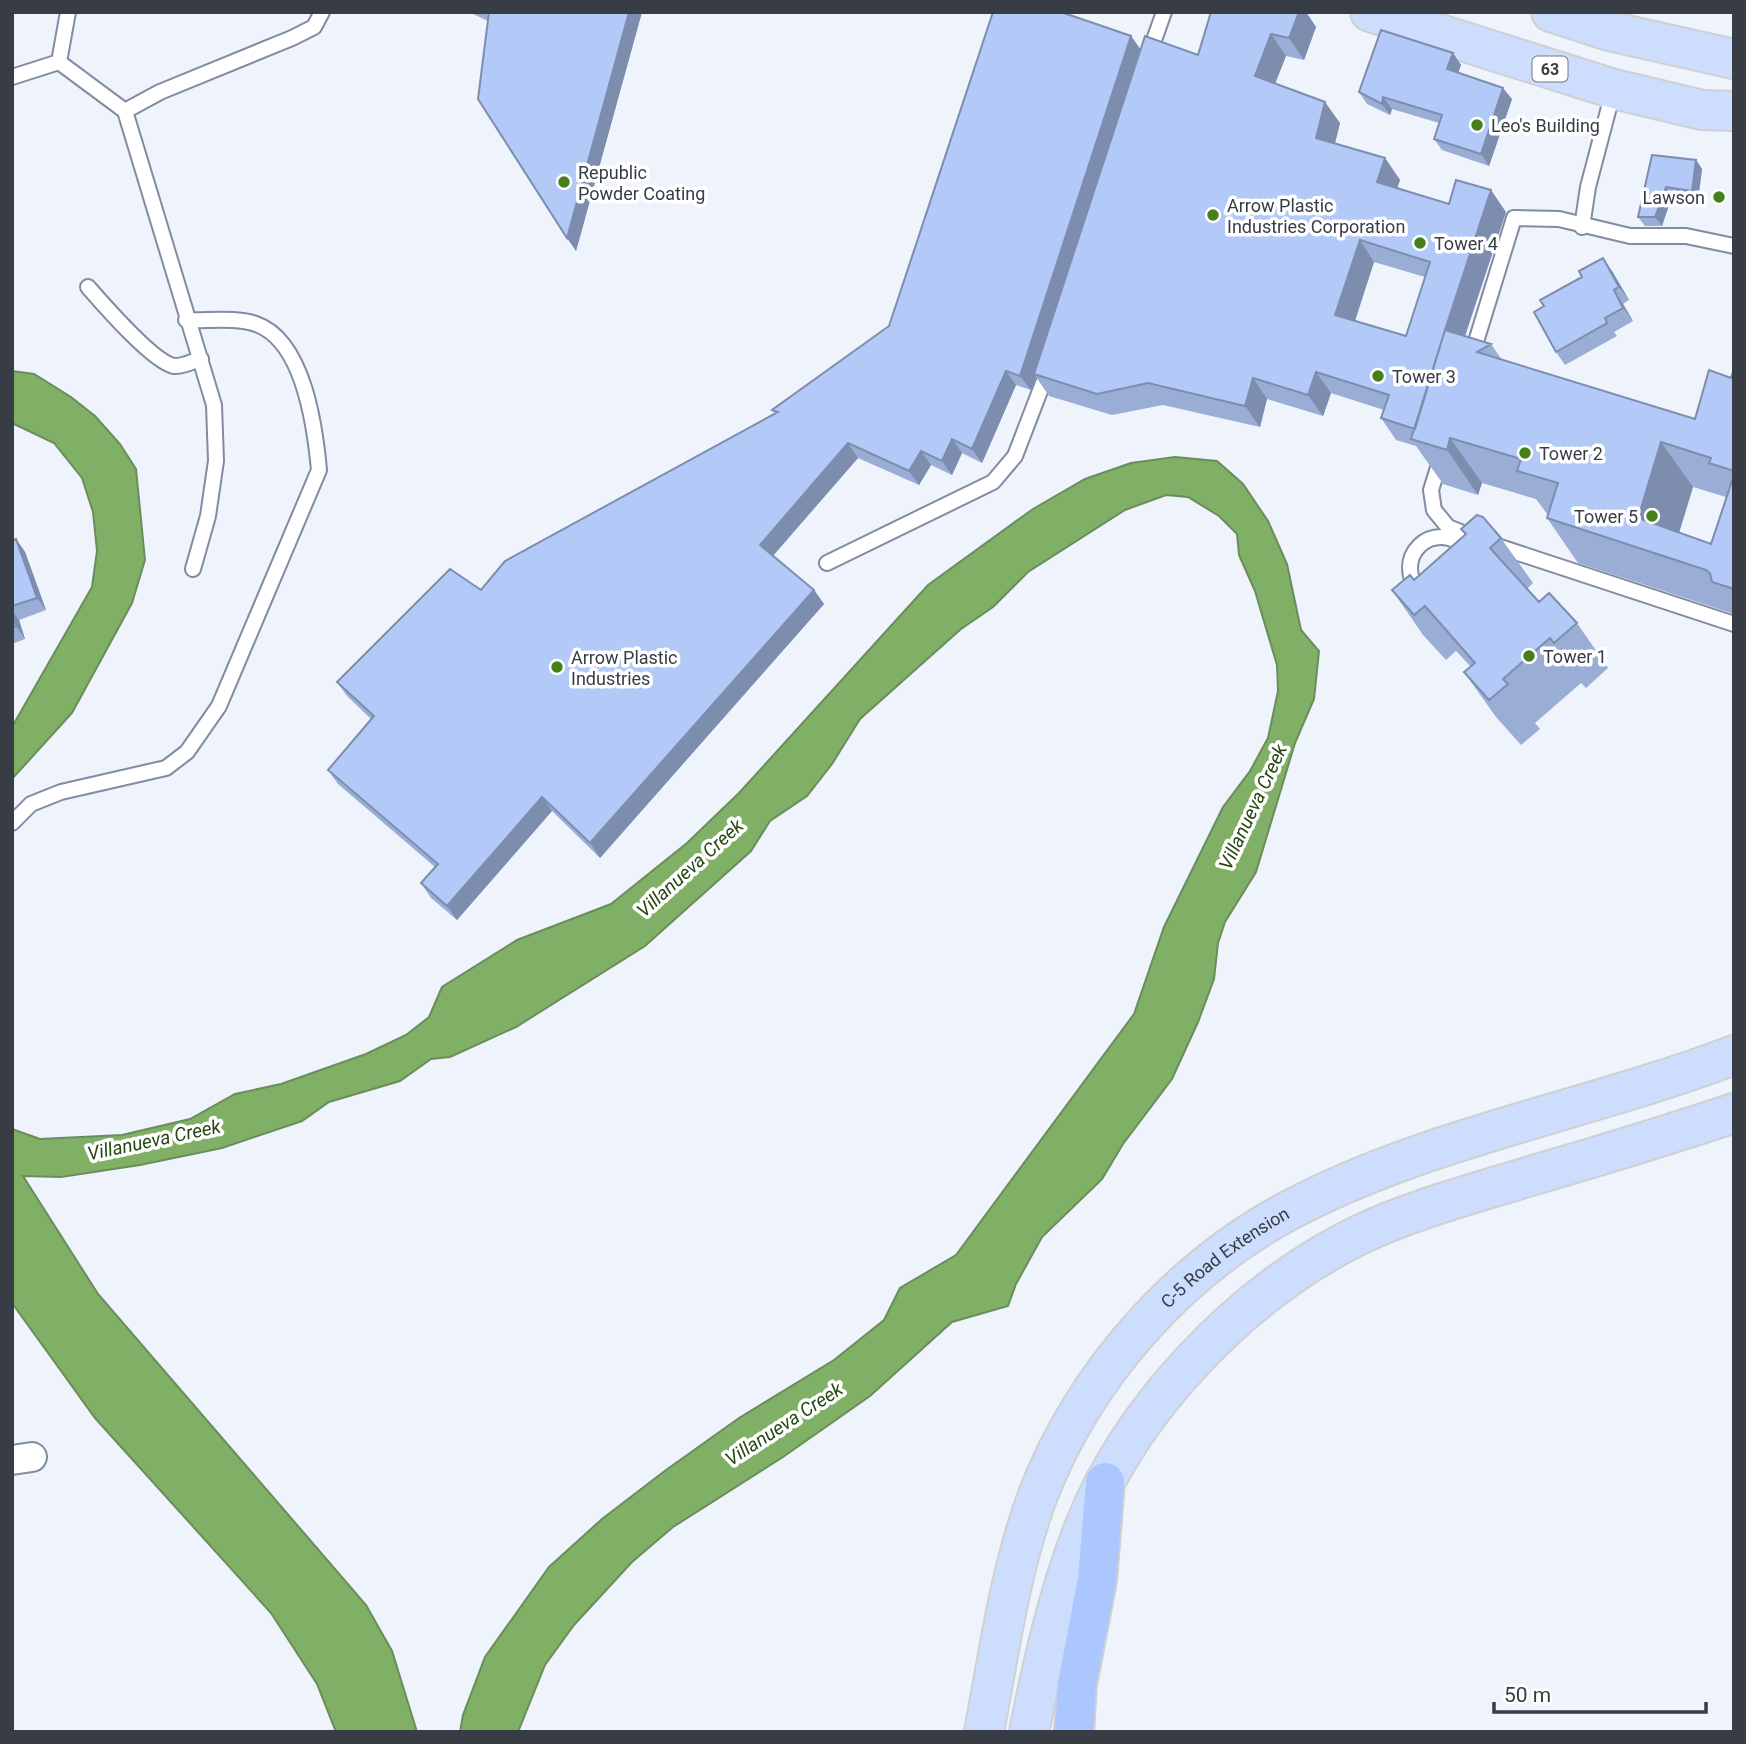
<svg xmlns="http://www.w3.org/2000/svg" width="1746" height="1744" font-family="Roboto,sans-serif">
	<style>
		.water { fill: #80b065; stroke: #6a8d5b; stroke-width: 2 }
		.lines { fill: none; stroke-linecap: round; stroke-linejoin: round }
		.service-casing { stroke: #818ca0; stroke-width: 18 }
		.minor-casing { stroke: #818ca0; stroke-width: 32 }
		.primary-casing { stroke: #cfd0d2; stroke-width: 42 }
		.motorway-casing { stroke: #cfd0d2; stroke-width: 42 }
		.service { stroke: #fff; stroke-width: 14 }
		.minor { stroke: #fff; stroke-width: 28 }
		.primary { stroke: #cdddfe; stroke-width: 38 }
		.motorway { stroke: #abc7fd; stroke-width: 38 }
		.wall { fill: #9aaed5; fill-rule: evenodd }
		.shaded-wall { fill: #7d8dae }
		.building { fill: #b3caf8; stroke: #7d8dae; stroke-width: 2; fill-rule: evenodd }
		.poi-dot { fill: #46801a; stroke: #fff; stroke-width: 2.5 }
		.labels { text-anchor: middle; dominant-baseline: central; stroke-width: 7; stroke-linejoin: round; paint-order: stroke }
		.shield { fill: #fff; stroke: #74767d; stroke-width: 2 }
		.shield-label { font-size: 16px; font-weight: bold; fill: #383c45 }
		.poi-label { font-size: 18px; fill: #383c45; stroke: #fff; text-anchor: start }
		.street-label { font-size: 18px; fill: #383c45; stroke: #fff }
		.water-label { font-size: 19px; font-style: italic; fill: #284712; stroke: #fff }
	</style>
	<rect width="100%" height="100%" fill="#eef3fc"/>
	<path class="water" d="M 12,371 L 34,374 L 71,397 L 95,416 L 120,444 L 136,469 L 145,560 L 132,603 L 72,713 L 12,779 L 12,727 L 92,587 L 97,551 L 93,512 L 82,478 L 54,443 L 12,423 Z
		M 1175,457 L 1217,461 L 1243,484 L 1268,521 L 1287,564 L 1301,630 L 1319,651 L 1314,699 L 1295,743 L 1256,872 L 1225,922 L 1218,943 L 1214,979 L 1198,1022 L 1172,1079 L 1123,1144 L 1102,1179 L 1042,1237 L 1016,1284 L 1008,1306 L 952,1322 L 870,1396 L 783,1457 L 673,1527 L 632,1562 L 574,1625 L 545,1665 L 518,1732 L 460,1732 L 463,1715 L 485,1657 L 549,1567 L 602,1519 L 666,1470 L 739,1418 L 834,1360 L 884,1320 L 900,1288 L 956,1255 L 1134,1014 L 1164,927 L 1223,807 L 1250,771 L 1268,738 L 1278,691 L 1277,665 L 1255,591 L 1239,555 L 1237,534 L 1219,516 L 1188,497 L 1166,495 L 1125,510 L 1028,572 L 993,607 L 961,629 L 860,719 L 832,764 L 807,796 L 770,821 L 751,851 L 645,946 L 516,1027 L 450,1057 L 431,1059 L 400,1081 L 329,1102 L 302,1121 L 222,1148 L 140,1165 L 61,1177 L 23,1176 L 98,1294 L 366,1605 L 392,1651 L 417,1732 L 336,1732 L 317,1684 L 271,1613 L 95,1418 L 12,1303 L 12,1129 L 40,1139 L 122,1135 L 190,1119 L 235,1094 L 281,1084 L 366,1054 L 406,1035 L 429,1017 L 442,987 L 517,940 L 611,904 L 687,843 L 739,793 L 928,585 L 1033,509 L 1085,479 L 1131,463 Z"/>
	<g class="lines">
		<g class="service-casing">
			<path id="service" d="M 68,12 L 59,62 L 125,111 L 214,405 L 216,461 L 208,516 L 193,569
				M 1148,57 L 1164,12
				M 12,77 L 59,62
				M 125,111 L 160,92 L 292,38 L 314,27 L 322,12
				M 1582,227 L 1588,187 L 1613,92
				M 88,287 C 103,304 153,362 174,366 C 182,367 193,361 201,359
				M 1471,358 L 1514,218 L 1559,219 L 1630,236 L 1686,236 L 1734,246
				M 1441,458 L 1431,490 L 1434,510 L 1448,527 L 1488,543 L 1734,624
				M1410 568a31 31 0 1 1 62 0a31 31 0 1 1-62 0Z
				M 827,563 L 993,482 L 1015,456 L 1048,370
				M 12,823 L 31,804 L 61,792 L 166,768 L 187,752 L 219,706 L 319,470 C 315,427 304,341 256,324 C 236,317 207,321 186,320"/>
		</g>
		<g class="minor-casing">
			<path id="minor" d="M 12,1460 L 32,1457"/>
		</g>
		<g class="primary-casing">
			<g id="primary">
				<path d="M 1370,12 L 1614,89 L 1702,110 L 1734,111"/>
				<path d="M 1551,12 L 1609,31 L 1734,59"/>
				<path id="s1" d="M 984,1732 C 999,1653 1010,1570 1038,1495 C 1084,1376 1177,1270 1290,1210 C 1425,1138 1590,1110 1734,1055"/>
				<path d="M 1029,1732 C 1043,1662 1058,1594 1084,1528 C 1131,1408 1242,1293 1357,1236 C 1411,1210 1469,1195 1527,1177 C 1596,1157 1665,1136 1734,1113"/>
			</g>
		</g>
		<g class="motorway-casing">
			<path id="motorway" d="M 1074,1732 L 1077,1684 L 1097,1580 L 1105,1482"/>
		</g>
		<use href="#service" class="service"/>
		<use href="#minor" class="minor"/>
		<use href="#primary" class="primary"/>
		<use href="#motorway" class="motorway"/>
	</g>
	<path class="wall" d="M 469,12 L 642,12 L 576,251 L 488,21 Z
		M 1211,12 L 1306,12 L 1316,27 L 1304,60 L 1286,56 L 1275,83 L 1340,123 L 1335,143 L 1385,158 L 1400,180 L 1397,188 L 1449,204 L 1506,212 L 1465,336 L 1491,344 L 1502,360 L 1695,419 L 1731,378 L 1734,369 L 1734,614 L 1578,563 L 1547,518 L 1548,515 L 1536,499 L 1482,483 L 1478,495 L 1443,484 L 1416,446 L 1396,440 L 1381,418 L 1384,410 L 1331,393 L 1323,416 L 1267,399 L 1260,427 L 1163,405 L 1112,415 L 1049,396 L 1036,377 L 1031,390 L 1016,385 L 982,463 L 962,453 L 952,475 L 931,465 L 919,485 L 858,458 L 773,556 L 814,590 L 824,604 L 600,858 L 552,811 L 457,920 L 431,898 L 421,883 L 435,867 L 338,784 L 328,770 L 371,719 L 347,696 L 337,682 L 481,590 L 775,414 L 772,410 L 889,326 L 1131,36 L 1140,49 L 1198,55 ZM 1374,262 L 1425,277 L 1406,336 L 1355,321 ZM 1693,487 L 1726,497 L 1711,544 L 1679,533 Z
		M 1453,53 L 1461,65 L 1458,72 L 1512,99 L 1489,166 L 1442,150 L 1434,139 L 1439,123 L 1392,109 L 1390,115 L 1367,104 L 1359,92 Z
		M 1652,155 L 1696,160 L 1702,169 L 1698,200 L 1672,196 L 1662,226 L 1645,226 L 1638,217 Z
		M 1612,271 L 1629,300 L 1623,304 L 1633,321 L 1614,332 L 1617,336 L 1565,365 L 1556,352 Z
		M 1461,529 L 1501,538 L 1533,583 L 1527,589 L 1539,602 L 1577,623 L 1608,668 L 1586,688 L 1581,683 L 1535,723 L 1540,729 L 1521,745 L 1496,717 L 1464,672 L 1471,667 L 1456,651 L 1446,660 L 1423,635 L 1392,590 L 1414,580 L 1465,535 Z
		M 16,539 L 25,552 L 46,610 L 19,620 L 25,639 L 12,644 L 12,541 Z"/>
	<path class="shaded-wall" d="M 629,12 L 642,12 L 576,251 L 567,238 Z
		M 1299,12 L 1306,12 L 1316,27 L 1304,60 L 1289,38 Z
		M 1271,34 L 1286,56 L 1270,97 L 1255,76 Z
		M 1131,36 L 1141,50 L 1034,374 L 1036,377 L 1031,390 L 1020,376 Z
		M 1453,53 L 1461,65 L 1456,80 L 1447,69 Z
		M 1503,88 L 1512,99 L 1489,166 L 1481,154 Z
		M 1383,97 L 1392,109 L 1390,115 L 1382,104 Z
		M 1325,102 L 1340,123 L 1331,159 L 1316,138 Z
		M 1385,158 L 1400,180 L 1392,203 L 1377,182 Z
		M 1696,160 L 1702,169 L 1698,200 L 1692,191 Z
		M 1666,187 L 1672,196 L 1662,226 L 1655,217 Z
		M 1491,190 L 1506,212 L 1455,366 L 1439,347 Z
		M 1360,240 L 1374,262 L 1350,336 L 1335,315 Z
		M 1603,258 L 1612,271 L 1629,300 L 1619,287 Z
		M 1614,290 L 1623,304 L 1633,321 L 1623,308 Z
		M 1006,371 L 1016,385 L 982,463 L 972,449 Z
		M 1316,372 L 1331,393 L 1323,416 L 1308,395 Z
		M 1253,378 L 1267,399 L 1260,427 L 1245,406 Z
		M 1450,438 L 1482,483 L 1478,495 L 1447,450 Z
		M 952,439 L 962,453 L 952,475 L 942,461 Z
		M 1661,442 L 1693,487 L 1671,559 L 1638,518 Z
		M 848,443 L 858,458 L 770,559 L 760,545 Z
		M 921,451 L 931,465 L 919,485 L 909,471 Z
		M 16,539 L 25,552 L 46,610 L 37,598 Z
		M 814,590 L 824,604 L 600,858 L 590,843 Z
		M 12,611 L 19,620 L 25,639 L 16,626 L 12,615 Z
		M 542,797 L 552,811 L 457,920 L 447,906 Z"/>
	<path class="building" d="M 489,12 L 629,12 L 567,238 L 478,99 Z
		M 993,12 L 1061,12 L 1131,36 L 1020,376 L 1006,371 L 972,449 L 952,439 L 942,461 L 921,451 L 909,471 L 848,443 L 760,545 L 814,590 L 590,843 L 542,797 L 447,906 L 421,883 L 438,864 L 328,770 L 374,716 L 337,682 L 450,569 L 481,590 L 505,561 L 778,412 L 772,410 L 889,326 Z
		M 1211,12 L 1299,12 L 1289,38 L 1271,34 L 1255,76 L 1325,102 L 1316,138 L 1385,158 L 1377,182 L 1449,204 L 1456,180 L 1491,190 L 1445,330 L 1415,429 L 1381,418 L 1389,395 L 1316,372 L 1308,395 L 1253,378 L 1245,406 L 1148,383 L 1097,394 L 1034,374 L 1145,36 L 1198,55 ZM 1360,240 L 1430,262 L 1406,336 L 1335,315 Z
		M 1381,30 L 1453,53 L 1447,69 L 1503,88 L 1481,154 L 1434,139 L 1442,115 L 1383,97 L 1382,104 L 1359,92 Z
		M 1652,155 L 1696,160 L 1692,191 L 1666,187 L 1655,217 L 1638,217 Z
		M 1603,258 L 1619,287 L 1614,290 L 1623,308 L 1605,318 L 1607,323 L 1556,352 L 1534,312 L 1544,306 L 1540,300 L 1582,277 L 1579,271 Z
		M 1445,330 L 1491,344 L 1477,352 L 1695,419 L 1709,370 L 1731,378 L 1734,369 L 1734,471 L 1709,463 L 1711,458 L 1661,442 L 1638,518 L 1711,544 L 1734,475 L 1734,589 L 1712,582 L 1710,573 L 1706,570 L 1547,518 L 1558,483 L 1517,471 L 1521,459 L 1450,438 L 1447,450 L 1411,439 Z
		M 1477,515 L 1483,517 L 1501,538 L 1490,548 L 1539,602 L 1549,593 L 1577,623 L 1554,643 L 1550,638 L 1503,679 L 1508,684 L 1489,700 L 1464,672 L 1475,663 L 1425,606 L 1414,615 L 1392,590 L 1410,575 L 1414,580 L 1466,534 L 1461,529 Z
		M 16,539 L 37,598 L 12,606 L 12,541 Z
		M 12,615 L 16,626 L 12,628 Z"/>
	<g class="poi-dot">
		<circle cx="1477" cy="125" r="7"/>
		<circle cx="564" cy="182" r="7"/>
		<circle cx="1719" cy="197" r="7"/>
		<circle cx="1213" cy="215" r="7"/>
		<circle cx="1420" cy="243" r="7"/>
		<circle cx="1378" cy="376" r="7"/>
		<circle cx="1525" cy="453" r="7"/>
		<circle cx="1652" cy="516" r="7"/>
		<circle cx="1529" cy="656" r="7"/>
		<circle cx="557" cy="667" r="7"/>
	</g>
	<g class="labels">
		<rect class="shield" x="1532.5" y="56.5" width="35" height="25" rx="5"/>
		<g class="shield-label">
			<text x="1550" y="69">63</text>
		</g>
		<g class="poi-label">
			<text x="1491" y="125">Leo's Building</text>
			<text x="578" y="172">Republic<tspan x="578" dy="21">Powder Coating</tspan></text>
			<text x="1705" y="197" text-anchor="end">Lawson</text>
			<text x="1227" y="205">Arrow Plastic<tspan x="1227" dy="21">Industries Corporation</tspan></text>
			<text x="1434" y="243">Tower 4</text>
			<text x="1392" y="376">Tower 3</text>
			<text x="1539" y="453">Tower 2</text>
			<text x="1638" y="516" text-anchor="end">Tower 5</text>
			<text x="1543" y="656">Tower 1</text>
			<text x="571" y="657">Arrow Plastic<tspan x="571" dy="21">Industries</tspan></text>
		</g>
		<g class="street-label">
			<text stroke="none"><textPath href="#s1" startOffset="551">C-5 Road Extension</textPath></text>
		</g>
		<g class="water-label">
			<text transform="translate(1253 807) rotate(-65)">Villanueva Creek</text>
			<text transform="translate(690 868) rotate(-42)">Villanueva Creek</text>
			<text transform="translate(154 1140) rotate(-12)">Villanueva Creek</text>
			<text transform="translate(784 1424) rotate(-33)">Villanueva Creek</text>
		</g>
	</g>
	<rect width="1746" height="1744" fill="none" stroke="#383c45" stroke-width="28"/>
	<path d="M1494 1702v10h212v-10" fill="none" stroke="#383c45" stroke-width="3.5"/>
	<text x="1504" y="1702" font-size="21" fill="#383c45" stroke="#ffffff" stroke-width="5" paint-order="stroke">50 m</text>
</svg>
